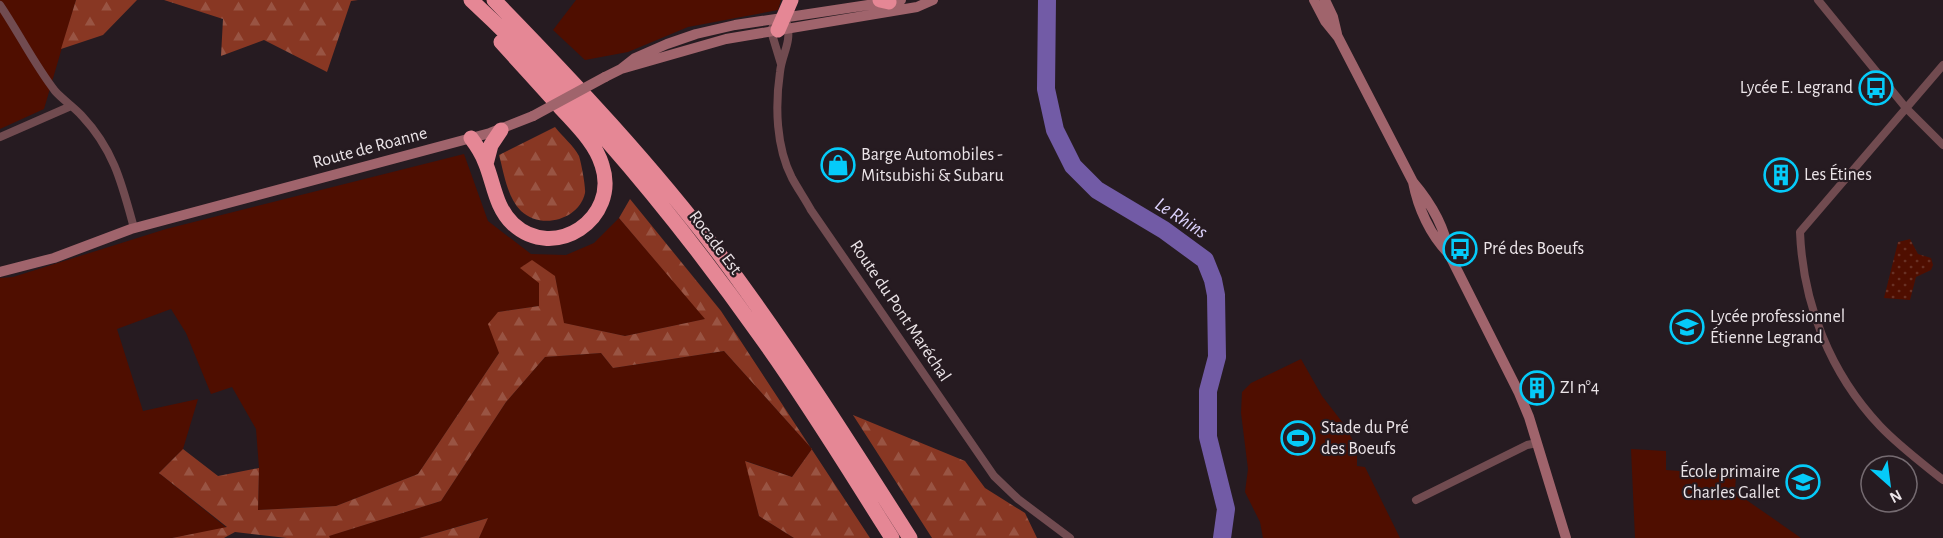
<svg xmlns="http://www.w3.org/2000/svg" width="1943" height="538" font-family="'Alegreya Sans',sans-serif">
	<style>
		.grass { fill: #4f0e00 }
		.forest { fill: url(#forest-firs) }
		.park { fill: url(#park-dots) }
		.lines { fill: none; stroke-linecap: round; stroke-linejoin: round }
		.river { stroke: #725ba6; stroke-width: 18 }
		.street { stroke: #714b50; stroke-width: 8 }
		.secondary { stroke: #a0646c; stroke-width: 10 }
		.highway { stroke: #e58795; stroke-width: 15 }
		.secondary-bridge { stroke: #a0646c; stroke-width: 10 }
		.labels { text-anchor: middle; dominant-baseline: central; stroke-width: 4.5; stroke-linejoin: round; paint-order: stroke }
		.poi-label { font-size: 18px; fill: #ebe4e8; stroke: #261b21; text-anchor: start }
		.street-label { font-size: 18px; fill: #ebe4e8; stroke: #261b21 }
		.water-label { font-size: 20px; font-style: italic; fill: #dad0fa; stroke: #261b21 }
	</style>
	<defs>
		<pattern id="forest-firs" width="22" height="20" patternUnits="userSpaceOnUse" patternTransform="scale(1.5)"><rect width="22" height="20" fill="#883723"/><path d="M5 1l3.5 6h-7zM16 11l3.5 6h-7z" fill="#995443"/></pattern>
		<pattern id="park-dots" width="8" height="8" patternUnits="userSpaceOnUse" patternTransform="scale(1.5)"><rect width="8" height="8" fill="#4f0e00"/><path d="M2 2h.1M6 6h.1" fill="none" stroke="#683125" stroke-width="1.8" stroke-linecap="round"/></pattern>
	</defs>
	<rect width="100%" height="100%" fill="#261b21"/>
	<path class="grass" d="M 0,0 L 76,0 L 44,109 L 0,129 Z
		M 576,0 L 781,0 L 778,10 L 688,27 L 628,52 L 585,60 L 553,30 Z
		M 464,154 L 488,221 L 531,254 L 566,255 L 594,243 L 619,218 L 706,319 L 625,336 L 563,323 L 555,276 L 539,283 L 539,306 L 498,312 L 499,353 L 418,474 L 336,506 L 258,510 L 259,468 L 256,429 L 232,387 L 211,394 L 186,333 L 171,309 L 117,329 L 143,411 L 198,399 L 183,449 L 159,473 L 227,528 L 172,538 L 0,538 L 0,278 L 13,277 L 166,229 Z
		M 724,351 L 812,449 L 792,477 L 746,461 L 759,516 L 794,538 L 479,538 L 487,518 L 419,538 L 330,538 L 328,536 L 441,501 L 506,402 L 545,357 L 601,353 L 613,368 Z
		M 1301,359 L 1322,396 L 1346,427 L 1357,449 L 1357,466 L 1365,467 L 1400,538 L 1263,538 L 1260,522 L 1245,492 L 1248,469 L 1241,413 L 1242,392 L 1251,383 Z
		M 1631,449 L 1666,451 L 1666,470 L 1736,475 L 1735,492 L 1801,538 L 1635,538 Z"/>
	<path class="forest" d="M 76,0 L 137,0 L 103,35 L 61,49 Z
		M 164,0 L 358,0 L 351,1 L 327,72 L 264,40 L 221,56 L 223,19 Z
		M 555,127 C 562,136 574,146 579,156 C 581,162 586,187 585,193 C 579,220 541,230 521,211 C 507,197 504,173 499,155 Z
		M 630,199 L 721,311 L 870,538 L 794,538 L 759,516 L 745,461 L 792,477 L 812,449 L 724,351 L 613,368 L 601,353 L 545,357 L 506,402 L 441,501 L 329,536 L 330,538 L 287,538 L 235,532 L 224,538 L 172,538 L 227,527 L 159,473 L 183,449 L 218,476 L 259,468 L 258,510 L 336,506 L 418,474 L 499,353 L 488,324 L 498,312 L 539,306 L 539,283 L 520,268 L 532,260 L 555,276 L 564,323 L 625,336 L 705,319 L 619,218 Z
		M 853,415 L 965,461 L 985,488 L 1025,513 L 1037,538 L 932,538 Z
		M 488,518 L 479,538 L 419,538 Z"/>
	<path class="park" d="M 1910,239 L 1918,254 L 1931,258 L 1933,265 L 1931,270 L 1916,277 L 1910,300 L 1884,298 L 1898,242 Z"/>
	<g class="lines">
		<path class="river" d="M 1047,0 L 1046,89 L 1055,130 L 1073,166 L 1097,190 L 1164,230 L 1205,260 L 1213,280 L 1216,295 L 1217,357 L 1208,391 L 1208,437 L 1226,509 L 1222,538"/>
		<path class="street" d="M 1818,0 L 1906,108 L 1943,145
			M 0,5 C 19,33 34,64 55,91 C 63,100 74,107 82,116 C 114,150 122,184 134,228
			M 787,23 C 792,43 782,53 780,72 C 775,106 776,147 792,178 C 798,189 805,199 811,210 L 994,476 L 1018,499 L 1070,538
			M 773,26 L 771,31 L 781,64
			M 1943,65 L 1800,232 C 1803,304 1830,373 1880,426 C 1899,446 1922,463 1943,480
			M 0,137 L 71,106
			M 1416,500 L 1527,445 L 1537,443"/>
		<path class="secondary" d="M 1314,0 L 1325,21 L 1338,37 L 1413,182 C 1430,202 1445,227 1449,254
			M 1325,0 L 1333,17 L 1337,34
			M 621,69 L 726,39 L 917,7 L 933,0
			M 605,77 L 621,69 L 635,58 L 667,44 L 696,34 L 735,25 L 901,0
			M 1413,182 C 1418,208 1430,235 1449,254 L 1519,393 L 1529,417 L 1566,538
			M 0,272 L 54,258 L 131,229 L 490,133 L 533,116"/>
		<path class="highway" d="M 471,0 C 581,102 677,218 763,340 C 809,404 850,472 892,538
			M 494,0 C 573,81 651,164 720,255 C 788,346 849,442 910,538
			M 880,0 L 889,2
			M 778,30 L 791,0
			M 471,138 C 477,146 482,154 485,162 C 494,183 495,207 513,224 C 554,262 620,219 602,165 C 595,142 575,124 559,106 C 540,85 520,63 501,42
			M 486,164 L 491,145 L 501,130"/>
		<path class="secondary-bridge" d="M 533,116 L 605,77"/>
	</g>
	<defs>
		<g id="bus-ring" transform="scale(1.725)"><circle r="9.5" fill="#261b21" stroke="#05cbf9" stroke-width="1.5"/><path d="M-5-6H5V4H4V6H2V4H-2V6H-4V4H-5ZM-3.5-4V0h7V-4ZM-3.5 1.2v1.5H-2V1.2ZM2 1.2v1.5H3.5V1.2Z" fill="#05cbf9"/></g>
		<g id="shop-ring" transform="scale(1.725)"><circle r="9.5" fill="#261b21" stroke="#05cbf9" stroke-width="1.5"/><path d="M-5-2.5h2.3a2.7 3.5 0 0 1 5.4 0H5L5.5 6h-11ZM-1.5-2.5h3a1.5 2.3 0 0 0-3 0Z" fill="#05cbf9"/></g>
		<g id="building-ring" transform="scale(1.725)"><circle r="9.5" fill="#261b21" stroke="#05cbf9" stroke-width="1.5"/><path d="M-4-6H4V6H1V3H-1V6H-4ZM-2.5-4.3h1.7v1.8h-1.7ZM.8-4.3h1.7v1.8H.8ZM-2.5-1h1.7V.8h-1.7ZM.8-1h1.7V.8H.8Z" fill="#05cbf9"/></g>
		<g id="school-ring" transform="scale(1.725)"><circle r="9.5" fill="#261b21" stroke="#05cbf9" stroke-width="1.5"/><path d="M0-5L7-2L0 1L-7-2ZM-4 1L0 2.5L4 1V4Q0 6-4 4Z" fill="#05cbf9"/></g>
		<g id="stadium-ring" transform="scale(1.725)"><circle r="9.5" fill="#261b21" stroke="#05cbf9" stroke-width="1.5"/><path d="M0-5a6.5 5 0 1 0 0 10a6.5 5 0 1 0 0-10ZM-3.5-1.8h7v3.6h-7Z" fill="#05cbf9"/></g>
	</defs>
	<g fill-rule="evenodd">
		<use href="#bus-ring" x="1876" y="88"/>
		<use href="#shop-ring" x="838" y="165"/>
		<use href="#building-ring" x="1781" y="175"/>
		<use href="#bus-ring" x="1460" y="249"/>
		<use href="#school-ring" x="1687" y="327"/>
		<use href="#building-ring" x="1537" y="388"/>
		<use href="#stadium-ring" x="1298" y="438"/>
		<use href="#school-ring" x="1803" y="482"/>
	</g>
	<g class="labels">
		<g class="poi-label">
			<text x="1853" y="88" text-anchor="end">Lycée E. Legrand</text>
			<text x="861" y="155">Barge Automobiles -<tspan x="861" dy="21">Mitsubishi &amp; Subaru</tspan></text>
			<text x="1804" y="175">Les Étines</text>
			<text x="1483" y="249">Pré des Boeufs</text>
			<text x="1710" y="317">Lycée professionnel<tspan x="1710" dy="21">Étienne Legrand</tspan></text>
			<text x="1560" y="388">ZI n°4</text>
			<text x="1321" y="428">Stade du Pré<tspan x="1321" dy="21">des Boeufs</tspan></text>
			<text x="1780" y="472" text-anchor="end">École primaire<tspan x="1780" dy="21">Charles Gallet</tspan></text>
		</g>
		<g class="street-label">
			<text transform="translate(370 148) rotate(-15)">Route de Roanne</text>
			<text transform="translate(715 243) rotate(53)">Rocade Est</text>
			<text transform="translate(900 311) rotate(56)">Route du Pont Maréchal</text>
		</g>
		<g class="water-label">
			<text transform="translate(1181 218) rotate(33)">Le Rhins</text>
		</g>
	</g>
	<g transform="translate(1889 484) rotate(152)"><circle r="28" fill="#261b21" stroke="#756b71" stroke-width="1.5"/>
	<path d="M0-4.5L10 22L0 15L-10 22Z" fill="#05cbf9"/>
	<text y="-9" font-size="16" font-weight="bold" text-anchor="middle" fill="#ebe4e8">N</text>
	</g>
</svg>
